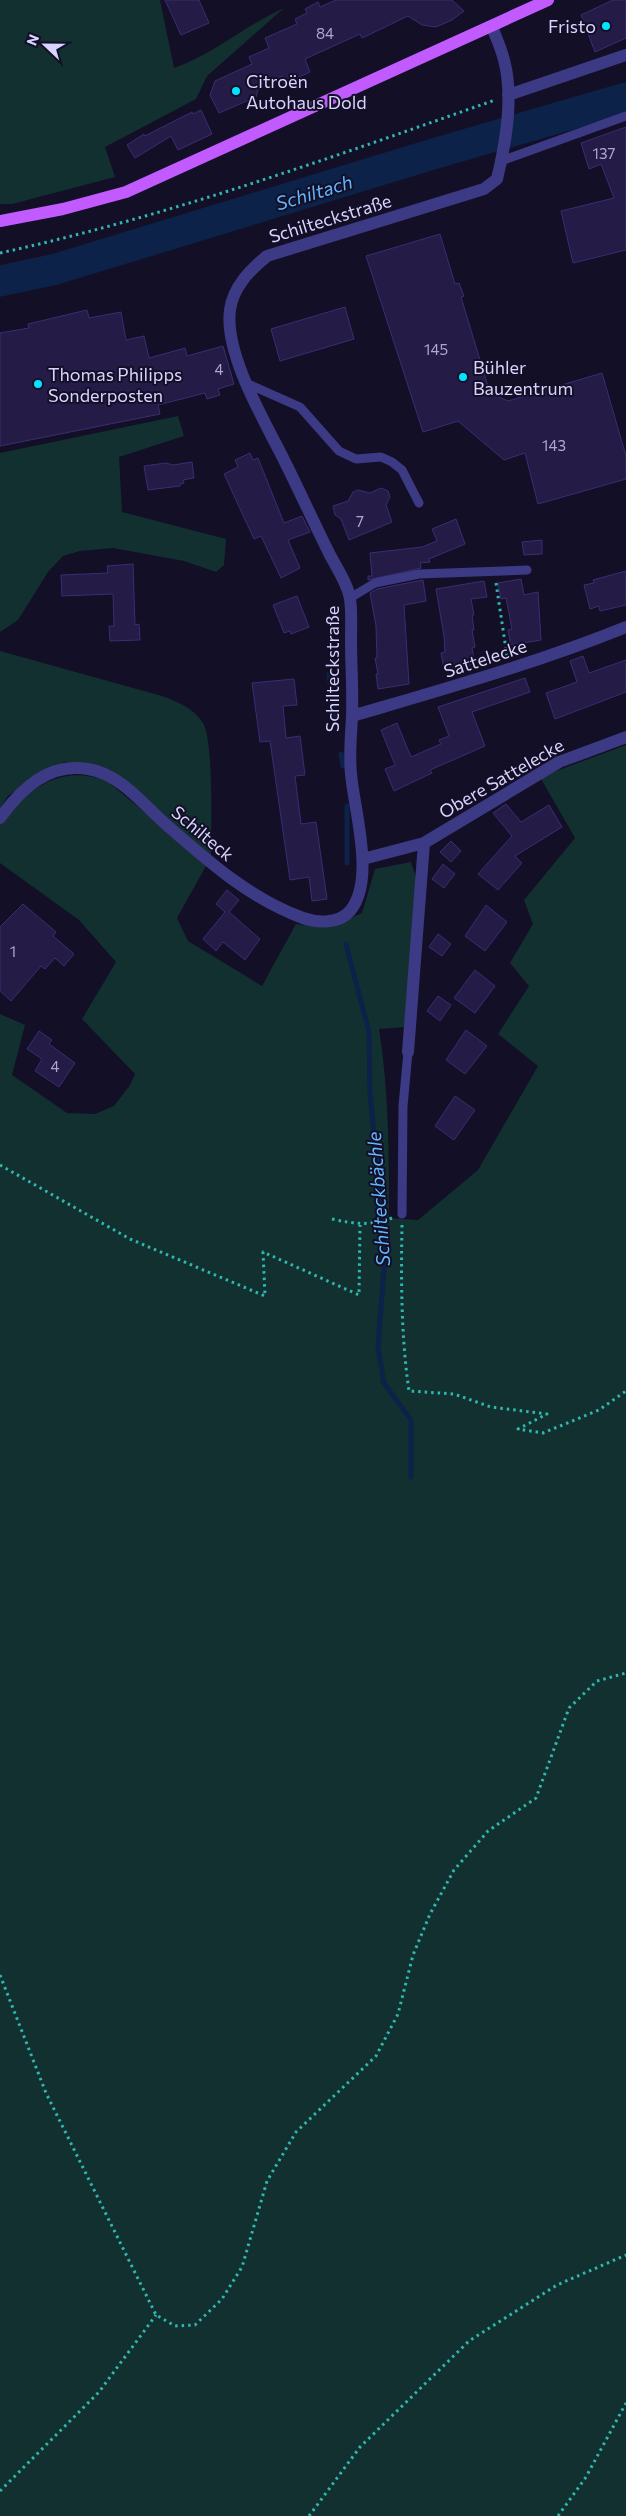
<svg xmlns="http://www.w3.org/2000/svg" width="626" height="2516" font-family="Commissioner,sans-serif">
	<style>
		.green { fill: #12302f }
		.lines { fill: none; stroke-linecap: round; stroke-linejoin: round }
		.stream { stroke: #0c2248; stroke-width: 5 }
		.river { stroke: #0c2248; stroke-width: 31 }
		.building { fill: #241b47; stroke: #3b2d73 }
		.path { stroke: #2fb8b0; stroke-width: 3; stroke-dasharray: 2.5 4; stroke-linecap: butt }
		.lane { stroke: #3d3a85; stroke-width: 9 }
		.street { stroke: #3d3a85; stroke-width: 12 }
		.primary { stroke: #c25bff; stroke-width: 12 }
		.poi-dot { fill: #00e5ff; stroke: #130f26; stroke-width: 2 }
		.labels { text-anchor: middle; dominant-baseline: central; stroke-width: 4; stroke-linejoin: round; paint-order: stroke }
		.number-label { font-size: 15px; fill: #aca6d1 }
		.poi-label { font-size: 18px; fill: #d9d4ff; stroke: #130f26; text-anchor: start }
		.street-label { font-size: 18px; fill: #d9d4ff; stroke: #130f26 }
		.water-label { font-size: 19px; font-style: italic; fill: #62b6ff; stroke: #130f26 }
	</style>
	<rect width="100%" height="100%" fill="#130f26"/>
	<path class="green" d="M 0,0 L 160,0 L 174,68 C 214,54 246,25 284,8 L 207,76 L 196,99 L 105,147 L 115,177 L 12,204 L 0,204 Z
		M 178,416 L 184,436 L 119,457 L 122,512 L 226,539 L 224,565 L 216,572 L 184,561 L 113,548 L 80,551 L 63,556 L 48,572 L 18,620 L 0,632 L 0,453 Z
		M 0,651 L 162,696 C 179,702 193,708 203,723 C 214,741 211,832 211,857 L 91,765 L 64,762 L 41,773 L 8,796 L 0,808 Z
		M 626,745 L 626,2516 L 0,2516 L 0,1014 L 25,1025 L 12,1075 L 67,1113 L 95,1114 L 114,1106 L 130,1085 L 135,1074 L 82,1019 L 116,962 L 79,920 L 0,863 C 0,852 0,835 0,825 C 3,817 12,809 17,804 C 44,778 71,768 107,781 L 207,864 L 177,918 L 188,941 L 262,986 L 296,924 C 324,929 336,925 362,913 L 375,869 L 411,862 L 417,881 L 405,1027 L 379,1029 C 389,1091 389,1155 389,1218 L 418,1220 L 478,1170 L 538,1066 L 498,1034 L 529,986 L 510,963 L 533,924 L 524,900 L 575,838 L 540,777 Z"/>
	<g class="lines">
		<path class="stream" d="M 329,674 L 335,719
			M 341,754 L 343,766
			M 347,806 L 347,863
			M 346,944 L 369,1032 L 370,1092 L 385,1254 L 378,1348 L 384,1383 L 411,1420 L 411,1477"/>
		<path class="river" d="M 0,281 L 56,269 L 433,154 L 626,98"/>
	</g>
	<path class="building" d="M 165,0 L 199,0 L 209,23 L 181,35 Z
		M 336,0 L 452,0 L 464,11 L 452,20 L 436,27 L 422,25 L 408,16 L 362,38 L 360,34 L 305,59 L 310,72 L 284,84 L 282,76 L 259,86 L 256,97 L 219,113 L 210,95 L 215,81 L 252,64 L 249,57 L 269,48 L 265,38 L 297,24 L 295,19 L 307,13 L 305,9 L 318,2 L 320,7 Z
		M 613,0 L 626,0 L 626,38 L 595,52 L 581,15 Z
		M 201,110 L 212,134 L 178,150 L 171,136 L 135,158 L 127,145 L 144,134 L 145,136 L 192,112 L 193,114 Z
		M 626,127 L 626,250 L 573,263 L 561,211 L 614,198 L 601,164 L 589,169 L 581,143 Z
		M 440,234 L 455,284 L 459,283 L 464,296 L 461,297 L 490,393 L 508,401 L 602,373 L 626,456 L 626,479 L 538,504 L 525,453 L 504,460 L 458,421 L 423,432 L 366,256 Z
		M 345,307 L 354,339 L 280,361 L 271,329 Z
		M 87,310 L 89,318 L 121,312 L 126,340 L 144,336 L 149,358 L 185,348 L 187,356 L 223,346 L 234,384 L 218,389 L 220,395 L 207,399 L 205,393 L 158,405 L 160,414 L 0,446 L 0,333 L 29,328 L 28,324 Z
		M 250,453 L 253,460 L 258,458 L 284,523 L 302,516 L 310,532 L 288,540 L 300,568 L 281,578 L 261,536 L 254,539 L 224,474 L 238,467 L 235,460 Z
		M 192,462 L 194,478 L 183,480 L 184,483 L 180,484 L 180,486 L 148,490 L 144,466 L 166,463 L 173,465 Z
		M 381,488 L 388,491 L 390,497 L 386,505 L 392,522 L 349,540 L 341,519 L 335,515 L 333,506 L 348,501 L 353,492 L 358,490 L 370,493 Z
		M 456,519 L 465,544 L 429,559 L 430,562 L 420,563 L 421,568 L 368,580 L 368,576 L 372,576 L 370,553 L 422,547 L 437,541 L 432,529 Z
		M 542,540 L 542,554 L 524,555 L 522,542 Z
		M 133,564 L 135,625 L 139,624 L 140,640 L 110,641 L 109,626 L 114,626 L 113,594 L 62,596 L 61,575 L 108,573 L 107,566 Z
		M 626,571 L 626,605 L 600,611 L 599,606 L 590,609 L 584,585 L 594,583 L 593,580 Z
		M 521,579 L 524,595 L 538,592 L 541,640 L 511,645 L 508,630 L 512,629 L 506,598 L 501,599 L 498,583 Z
		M 423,580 L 426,601 L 404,605 L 409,684 L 378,689 L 376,674 L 378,674 L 375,658 L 377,658 L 376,626 L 370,593 L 377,589 Z
		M 484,581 L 487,597 L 471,599 L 474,615 L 472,615 L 474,630 L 472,630 L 475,647 L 472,648 L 475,664 L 444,669 L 441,653 L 445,652 L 444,636 L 436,589 Z
		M 297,596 L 309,627 L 291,634 L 290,631 L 284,633 L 273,605 Z
		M 583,656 L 589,673 L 626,660 L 626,692 L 555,719 L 546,693 L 577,682 L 570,661 Z
		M 525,678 L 530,692 L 472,712 L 485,746 L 430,770 L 432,773 L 394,791 L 385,769 L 395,765 L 381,730 L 397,723 L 411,757 L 441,744 L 439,740 L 449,736 L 438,707 Z
		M 294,679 L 297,705 L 283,706 L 286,738 L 300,736 L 305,775 L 295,776 L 301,824 L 316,822 L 327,899 L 312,901 L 309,877 L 290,880 L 270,741 L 260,742 L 252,683 Z
		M 506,804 L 521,822 L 549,805 L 562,827 L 515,856 L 522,863 L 498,890 L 478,874 L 512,836 L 493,813 Z
		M 451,841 L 461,851 L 451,862 L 440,852 Z
		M 443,864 L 455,874 L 444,888 L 432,879 Z
		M 227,890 L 239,900 L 229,912 L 260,939 L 245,960 L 223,942 L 216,951 L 203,939 L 225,912 L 216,904 Z
		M 23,904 L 56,932 L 53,936 L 74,954 L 64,966 L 55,958 L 45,969 L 41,966 L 11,1001 L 0,991 L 0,927 Z
		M 486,905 L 507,922 L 485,951 L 465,936 Z
		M 438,934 L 451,944 L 442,956 L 429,947 Z
		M 475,970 L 495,986 L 475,1013 L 454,998 Z
		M 438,996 L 451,1005 L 440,1021 L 427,1011 Z
		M 466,1030 L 487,1046 L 465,1074 L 446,1060 Z
		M 39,1031 L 52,1040 L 49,1044 L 75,1063 L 59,1087 L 35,1071 L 42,1059 L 27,1049 Z
		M 455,1096 L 475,1110 L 454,1140 L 435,1126 Z"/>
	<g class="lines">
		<path class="path" d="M 0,253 C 169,216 333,157 495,100
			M 496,583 L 507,656
			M 0,1165 L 130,1239 L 265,1296 L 263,1252 L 359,1295 L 360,1225
			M 332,1219 C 354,1224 371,1226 392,1218
			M 402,1225 C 401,1280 401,1336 409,1391 L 454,1394 L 491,1407 L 547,1414 L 518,1429 L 543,1433 L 599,1410 L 626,1391
			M 0,1975 L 46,2093 L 156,2315 L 175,2326 L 195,2325 L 222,2299 L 242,2267 L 267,2181 L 296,2132 L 376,2056 L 398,2014 L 413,1955 L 430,1914 L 454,1870 L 488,1831 L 536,1798 L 569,1708 L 597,1681 L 626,1673
			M 0,2491 L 99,2392 L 156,2315
			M 309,2516 L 360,2447 L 469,2341 L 557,2285 L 626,2255
			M 558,2516 L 586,2477 L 626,2403"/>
		<path class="lane" d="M 501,161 L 626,116
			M 246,383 L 300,407 L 339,451 L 356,459 L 381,457 L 392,462 L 402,470 L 419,503
			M 350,598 L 375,583 L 419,574 L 527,570
			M 402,1214 L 403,1106 L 408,1052"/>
		<path class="street" d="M 508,95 L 626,55
			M 352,716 C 444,689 537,663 626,627
			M 0,818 C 21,789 49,762 88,769 C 121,774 144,806 169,827 C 210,863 251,899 303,918 C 317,923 339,924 350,911 C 376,880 354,810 351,774 C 349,754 351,736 352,717 C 353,691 351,665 351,639 C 351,626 352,612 350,599 C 348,584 336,567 329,553 C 314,523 300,492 285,462 C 266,423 224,355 230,310 C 233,287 250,270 267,256 L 484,189 L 497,179 C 506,142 514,97 504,60 C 501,48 496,37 492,27
			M 363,859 L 424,843 L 559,762 L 626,737
			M 408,1052 L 424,843"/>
		<path class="primary" d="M 0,221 L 63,209 L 126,192 L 548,0"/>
	</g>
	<g class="poi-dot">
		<circle cx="606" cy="26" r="5"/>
		<circle cx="236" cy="91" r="5"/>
		<circle cx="463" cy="377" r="5"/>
		<circle cx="38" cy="384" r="5"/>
	</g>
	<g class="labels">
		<g class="number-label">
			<text x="325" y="33">84</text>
			<text x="604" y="153">137</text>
			<text x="436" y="349">145</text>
			<text x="219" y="369">4</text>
			<text x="554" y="445">143</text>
			<text x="360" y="521">7</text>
			<text x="13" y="951">1</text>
			<text x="55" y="1066">4</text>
		</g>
		<g class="poi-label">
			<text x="596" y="26" text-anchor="end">Fristo</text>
			<text x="246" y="81">Citroën<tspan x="246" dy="21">Autohaus Dold</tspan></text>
			<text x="473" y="367">Bühler<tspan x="473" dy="21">Bauzentrum</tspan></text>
			<text x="48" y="374">Thomas Philipps<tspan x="48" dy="21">Sonderposten</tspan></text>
		</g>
		<g class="street-label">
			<text transform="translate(330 218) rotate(-17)">Schilteckstraße</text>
			<text transform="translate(485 658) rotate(-18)">Sattelecke</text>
			<text transform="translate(332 669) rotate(-90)">Schilteckstraße</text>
			<text transform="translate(501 778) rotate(-30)">Obere Sattelecke</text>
			<text transform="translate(203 833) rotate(40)">Schilteck</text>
		</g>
		<g class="water-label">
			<text transform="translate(314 192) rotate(-17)">Schiltach</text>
			<text transform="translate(378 1199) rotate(-94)">Schilteckbächle</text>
		</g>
	</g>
	<g transform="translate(45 45) rotate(292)" stroke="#130f26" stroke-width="4" paint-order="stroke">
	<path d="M0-4L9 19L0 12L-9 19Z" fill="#d9d4ff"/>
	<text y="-8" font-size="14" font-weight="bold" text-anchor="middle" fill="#d9d4ff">N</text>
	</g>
</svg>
